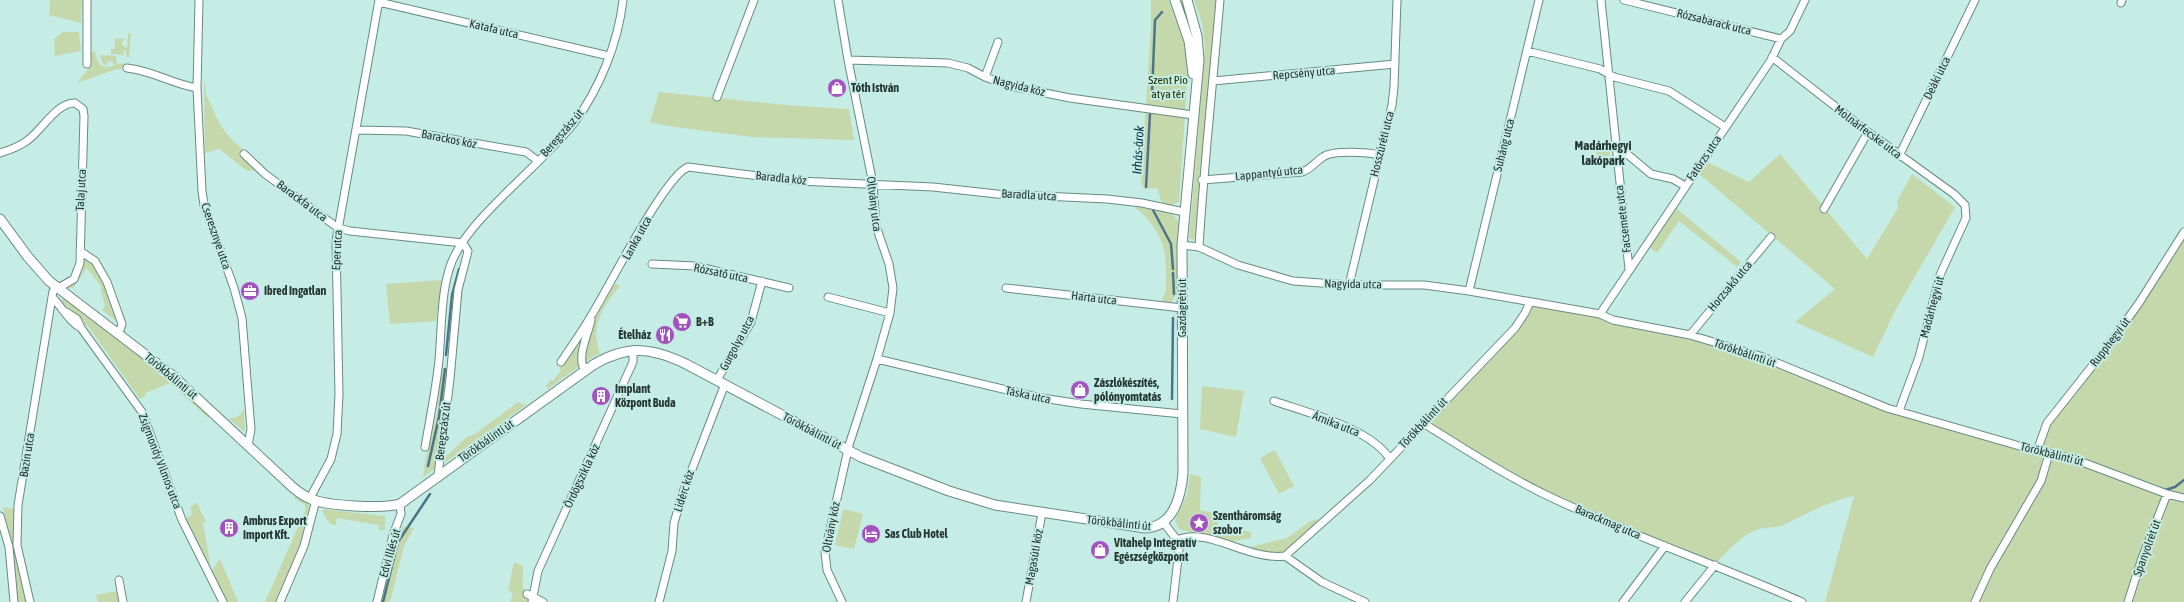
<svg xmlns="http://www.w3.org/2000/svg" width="2184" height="602" font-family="'Asap Condensed',sans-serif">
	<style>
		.green { fill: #c5d8ab }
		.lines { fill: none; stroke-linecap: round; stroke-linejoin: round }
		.stream { stroke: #4c7488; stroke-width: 2.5 }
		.minor-casing { stroke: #668b84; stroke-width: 9 }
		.tertiary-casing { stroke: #668b84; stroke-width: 11 }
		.minor { stroke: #fff; stroke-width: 7 }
		.tertiary { stroke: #fff; stroke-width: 9 }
		.labels { text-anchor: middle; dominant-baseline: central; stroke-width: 4; stroke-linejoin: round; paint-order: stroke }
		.street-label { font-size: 12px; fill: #263633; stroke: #c5ede5 }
		.park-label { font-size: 12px; fill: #223400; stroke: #c5ede5 }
		.poi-label { font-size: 12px; font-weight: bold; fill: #263633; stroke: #c5ede5; text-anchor: start }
		.neighbourhood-label { font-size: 13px; font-weight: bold; fill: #263633; stroke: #c5ede5 }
		.water-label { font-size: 13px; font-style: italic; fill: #053248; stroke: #c5ede5 }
	</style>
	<rect width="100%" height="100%" fill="#c5ede5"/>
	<path class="green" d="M 50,0 L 82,0 L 81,23 L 49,15 Z
		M 1151,0 L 1169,0 L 1170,3 L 1183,38 L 1188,71 L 1179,202 L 1170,206 L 1162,203 L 1157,188 L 1144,189 L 1141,182 L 1151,27 Z
		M 1194,0 L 1217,0 L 1201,161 L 1197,234 L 1193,240 L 1189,238 L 1190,228 L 1205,48 L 1202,23 Z
		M 63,32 L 79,32 L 81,51 L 55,56 L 54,39 Z
		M 128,33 L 131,34 L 129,57 L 127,57 L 125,50 L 123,51 L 124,55 L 111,54 L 111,49 L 115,49 L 115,39 L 125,38 L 121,44 L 127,48 Z
		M 95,51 C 97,64 101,70 115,65 L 111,61 L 107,62 L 108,65 C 102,65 101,60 100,55 L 116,56 L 117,64 L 125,63 L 125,68 L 114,70 L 77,83 L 92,64 L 90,53 Z
		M 204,84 L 206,84 C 204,95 208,98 212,107 C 219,127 229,138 245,151 L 243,156 L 257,170 L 247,171 L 219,149 L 205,153 Z
		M 659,92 L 786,105 L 849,109 L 854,140 L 751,137 L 668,126 L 650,122 Z
		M1596 152a7 7 0 1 1 14 0a7 7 0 1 1-14 0Z
		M 1780,154 L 1867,259 L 1898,208 L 1897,201 L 1912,174 L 1955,207 L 1895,311 L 1873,357 L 1795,322 L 1835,289 L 1699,174 L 1707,162 L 1749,182 Z
		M 1136,207 C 1151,210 1171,206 1179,223 L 1177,293 L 1171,303 L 1162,303 L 1162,298 L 1166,292 C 1166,263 1169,246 1149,221 C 1145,216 1142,212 1136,209 Z
		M 1676,208 L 1741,262 L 1737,267 L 1679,221 L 1657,253 L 1649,247 Z
		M 2184,232 L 2184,602 L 1825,602 L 1854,496 C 1826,502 1807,514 1781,526 C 1775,528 1769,527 1763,528 C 1745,531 1726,552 1715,565 L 1544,494 L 1423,423 L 1515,328 L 1530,302 L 1656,329 L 1760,356 L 1887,408 L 2037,451 L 2041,436 L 2093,365 Z
		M 87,259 C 101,262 114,311 120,324 L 102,310 L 105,306 L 100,285 L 87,268 L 73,288 L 69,288 L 83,272 L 82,264 Z
		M 442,280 L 436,321 L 390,324 L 386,284 Z
		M 616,284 L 620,286 C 604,305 589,327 600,353 L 584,362 L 584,356 C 590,336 597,294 616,284 Z
		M 63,298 L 152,363 L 209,415 L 208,418 L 170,383 L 145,393 L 146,396 L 140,399 L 87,325 L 85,326 L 79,317 L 61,302 Z
		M 587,328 L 578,367 L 548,389 L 546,386 L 551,379 L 553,381 L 561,370 L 559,368 Z
		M 442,368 L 448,368 L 436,468 L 423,477 L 426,456 L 437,413 Z
		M 1202,386 L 1244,391 L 1236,437 L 1200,429 Z
		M 518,402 L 526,405 L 446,462 L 442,462 L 442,460 L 468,436 L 475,434 Z
		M 244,409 L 245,432 L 229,419 L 239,416 Z
		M 1275,450 L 1294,486 L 1279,494 L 1260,458 Z
		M 1190,474 L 1201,477 L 1200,510 L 1213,513 L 1218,520 L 1217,526 L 1251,532 L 1251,538 L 1230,542 L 1179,529 L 1175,520 L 1187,495 Z
		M 296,495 L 309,504 L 307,530 L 278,602 L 265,602 L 306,509 L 305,505 L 294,498 Z
		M 197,503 L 206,522 L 203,523 L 210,563 L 208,570 L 186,524 L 186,518 L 192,515 L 190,507 Z
		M 3,507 L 16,509 L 16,522 L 28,602 L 15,602 L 11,547 Z
		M 323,509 L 385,516 L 385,530 L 379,530 L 379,525 L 337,518 L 336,525 L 330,524 L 322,511 Z
		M 843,509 L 863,514 L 854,549 L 835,545 Z
		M 1316,519 L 1318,520 C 1312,531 1288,553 1275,554 C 1268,555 1258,551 1250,549 L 1250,547 L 1287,538 L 1309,522 Z
		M 401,527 L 414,528 L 404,546 L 390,602 L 381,602 Z
		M 220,559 L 238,602 L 225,602 L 210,573 Z
		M 514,562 L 523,566 C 524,579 519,590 531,598 L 530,602 L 510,602 L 513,593 L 508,590 Z
		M 117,591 L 120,602 L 98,602 L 96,595 Z"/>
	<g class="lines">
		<path class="stream" d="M 1152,94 L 1155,20 L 1162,12
			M 1146,187 L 1150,114
			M 1153,210 L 1171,244 L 1173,269
			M 1173,273 L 1174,294
			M 446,355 L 452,295 L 459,269
			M 1172,399 L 1173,318
			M 428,466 L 439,417 L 445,369
			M 2165,490 L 2175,487 L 2184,480
			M 383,602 L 398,542 L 430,494"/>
		<g class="minor-casing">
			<path id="minor" d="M 199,0 L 197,88 L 202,191 L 204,205 L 234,288 L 242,318 L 251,429 L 248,445
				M 838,0 L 848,60 L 873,184 L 876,226 L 889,264 L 893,288 L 890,313 L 877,359 L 849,445 L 825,552 L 827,570 L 842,602
				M 1601,0 L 1629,269
				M 1624,0 L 1781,39
				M 379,2 L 609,56
				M 2121,3 L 2122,0
				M 1527,51 L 1600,69 L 1614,77 L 1669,91 L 1725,127
				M 1772,57 L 1868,132 L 1954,194 L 1965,205 L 1966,218 L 1940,275 L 1919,357 L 1899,411
				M 848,60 L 948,63 L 968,68 L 985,77 L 1010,86 L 1070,98 L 1193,115
				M 87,64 L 87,0
				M 127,68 C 154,71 172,84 197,88
				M 985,77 L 998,42
				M 1213,81 L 1395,64
				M 717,97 L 754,0
				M 356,130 L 406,131 L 526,152 L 538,161
				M 1615,148 L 1627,154 L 1651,174 L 1673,179 L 1685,186
				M 0,153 C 10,150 19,147 28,140 C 42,130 57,102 75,103 L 83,109 L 84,116 L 80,263 L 74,279 L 53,291 L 52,297 L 18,505 L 17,545 L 30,602
				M 244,154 L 265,174 L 338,228 L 350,231 L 463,243
				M 1899,156 L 1975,0
				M 1202,180 L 1302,172 C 1311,169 1315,162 1323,157 C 1332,150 1368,152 1379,155
				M 1824,209 L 1868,132
				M 1182,245 L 1199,247 L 1238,265 L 1293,281 L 1349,285 L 1424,285 L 1469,291 L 1600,314 L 1613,320 L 1690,335 L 1760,356 L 1887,408 L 2037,451 L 2074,459 L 2167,494 L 2184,498
				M 1199,247 C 1204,164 1213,82 1220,0
				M 80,251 L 95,261 L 107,282 L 122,324 L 119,333
				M 652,264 L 695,266 L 789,288
				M 1349,285 L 1392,105 L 1394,87 L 1397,0
				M 1006,288 L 1182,308
				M 1469,291 L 1539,0
				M 52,297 C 62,307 70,323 81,328
				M 828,297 L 890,313
				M 66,312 L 77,319 L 81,328 L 142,412 L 182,520 L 223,602
				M 1600,314 L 1771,60 L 1781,39 L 1790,31 L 1805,0
				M 1690,335 L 1771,237
				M 877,359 L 1036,397 L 1081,404 L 1182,414
				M 561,362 C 571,347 582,332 591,316 C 608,289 664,177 688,167 L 798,181 L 933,187 L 997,194 L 1107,199 L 1142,203 L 1184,212
				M 585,371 C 576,357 588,335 591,320
				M 717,380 L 751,322 L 762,281
				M 1274,401 C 1308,413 1370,428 1390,459
				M 1423,423 C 1463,448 1503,474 1546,495 C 1629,535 1718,565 1802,602
				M 425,447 C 430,418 436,389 439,360 C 442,328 440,281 456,253 C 469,229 490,209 509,190 C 531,168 555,147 574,123 C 600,88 618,43 623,0
				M 2037,451 L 2047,423 L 2108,346 L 2139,303 L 2184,232
				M 438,475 L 450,379 L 458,290 L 468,251 L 463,243
				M 310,498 L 331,459 L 337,434 L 339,394 L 336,241 L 379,0
				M 0,516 L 9,547 L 14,602
				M 1164,523 L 1177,540 L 1179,550 L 1173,602
				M 1177,540 C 1208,526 1248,561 1285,556 L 1370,480 L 1515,328 L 1525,313 L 1530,302
				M 1285,556 L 1322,582 L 1365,602
				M 119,580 L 123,602
				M 527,594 L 543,602
				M 280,602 L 304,546 L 316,500
				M 377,602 L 393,535 L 401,514 L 400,504
				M 532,602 L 538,571 L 633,362 L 633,350
				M 659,602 L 672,551 L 674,523 L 682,495 L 725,384
				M 1026,602 L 1042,513
				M 1623,602 L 1665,546
				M 1685,602 L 1715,565
				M 1975,602 L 1990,569 L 2041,481 L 2049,454
				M 2128,602 L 2141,561 L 2167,494"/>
		</g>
		<g class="tertiary-casing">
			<path id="tertiary" d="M 1175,0 L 1189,41 L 1193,74
				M 0,219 L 28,257 L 49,281 L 172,375 L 286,481 C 293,488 301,495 311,499 C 328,506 382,509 400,504 L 593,365 C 627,345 651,347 686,364 L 861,457 L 949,491 L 995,505 L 1145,528 C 1173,527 1181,497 1183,473 L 1182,245 L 1199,60 L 1197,36 L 1187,0"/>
		</g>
		<use href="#minor" class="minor"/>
		<use href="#tertiary" class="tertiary"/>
	</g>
	<defs>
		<g id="shop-disc" transform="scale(1)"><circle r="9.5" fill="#a451c0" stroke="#c5ede5"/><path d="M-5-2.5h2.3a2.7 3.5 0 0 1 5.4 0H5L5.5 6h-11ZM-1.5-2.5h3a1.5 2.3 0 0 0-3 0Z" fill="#fff"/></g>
		<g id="office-disc" transform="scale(1)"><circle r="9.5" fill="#a451c0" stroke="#c5ede5"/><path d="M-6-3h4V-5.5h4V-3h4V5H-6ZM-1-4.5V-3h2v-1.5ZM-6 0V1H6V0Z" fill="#fff"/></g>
		<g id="supermarket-disc" transform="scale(1)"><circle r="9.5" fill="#a451c0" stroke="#c5ede5"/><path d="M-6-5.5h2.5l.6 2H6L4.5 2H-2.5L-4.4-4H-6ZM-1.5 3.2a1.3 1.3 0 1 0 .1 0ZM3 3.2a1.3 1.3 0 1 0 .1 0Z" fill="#fff"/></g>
		<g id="restaurant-disc" transform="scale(1)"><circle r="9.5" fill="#a451c0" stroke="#c5ede5"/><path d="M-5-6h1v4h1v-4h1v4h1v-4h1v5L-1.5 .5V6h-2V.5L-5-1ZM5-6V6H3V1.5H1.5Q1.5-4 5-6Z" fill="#fff"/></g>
		<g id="building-disc" transform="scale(1)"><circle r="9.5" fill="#a451c0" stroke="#c5ede5"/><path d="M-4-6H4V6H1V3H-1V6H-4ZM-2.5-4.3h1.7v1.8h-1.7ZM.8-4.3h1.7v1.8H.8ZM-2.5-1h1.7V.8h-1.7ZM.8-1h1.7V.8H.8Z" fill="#fff"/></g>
		<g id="sight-disc" transform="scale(1)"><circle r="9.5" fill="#a451c0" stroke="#c5ede5"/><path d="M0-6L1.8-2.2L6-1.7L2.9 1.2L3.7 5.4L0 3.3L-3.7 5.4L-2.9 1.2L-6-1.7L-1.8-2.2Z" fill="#fff"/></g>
		<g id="hotel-disc" transform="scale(1)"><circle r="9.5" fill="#a451c0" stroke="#c5ede5"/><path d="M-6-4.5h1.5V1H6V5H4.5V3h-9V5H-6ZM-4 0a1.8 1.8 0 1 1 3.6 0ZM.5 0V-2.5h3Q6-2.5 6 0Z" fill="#fff"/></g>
	</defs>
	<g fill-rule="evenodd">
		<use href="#shop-disc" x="837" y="88"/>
		<use href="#office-disc" x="250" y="291"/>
		<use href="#supermarket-disc" x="682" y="322"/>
		<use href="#restaurant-disc" x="665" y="335"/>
		<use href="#shop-disc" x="1080" y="390"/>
		<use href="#building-disc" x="601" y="396"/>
		<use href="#sight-disc" x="1199" y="523"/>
		<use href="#building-disc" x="229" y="528"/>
		<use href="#hotel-disc" x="871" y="534"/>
		<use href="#shop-disc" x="1100" y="550"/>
	</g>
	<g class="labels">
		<g class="street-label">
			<text transform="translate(1714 22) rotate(14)">Rózsabarack utca</text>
			<text transform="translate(494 29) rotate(13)">Katafa utca</text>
			<text transform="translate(1304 73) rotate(-5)">Repcsény utca</text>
			<text transform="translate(1937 78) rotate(-64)">Deáki utca</text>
			<text transform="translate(1019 86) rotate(14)">Nagyida köz</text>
			<text transform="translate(1868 132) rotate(37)">Molnárfecske utca</text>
			<text transform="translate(562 133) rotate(-49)">Beregszász út</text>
			<text transform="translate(449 139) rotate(11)">Barackos köz</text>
			<text transform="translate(1382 144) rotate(-76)">Hosszúréti utca</text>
			<text transform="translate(1504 145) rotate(-76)">Suháng utca</text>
			<text transform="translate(1704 158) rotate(-56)">Fatörzs utca</text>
			<text transform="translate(1269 173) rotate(-6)">Lappantyú utca</text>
			<text transform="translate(781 178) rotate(6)">Baradla köz</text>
			<text transform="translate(81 190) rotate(-87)">Talaj utca</text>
			<text transform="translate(1029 195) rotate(3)">Baradla utca</text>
			<text transform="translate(302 201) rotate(37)">Barackfa utca</text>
			<text transform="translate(874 204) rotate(83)">Oltvány utca</text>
			<text transform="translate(1623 219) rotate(-97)">Facsemete utca</text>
			<text transform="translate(216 236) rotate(71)">Cseresznye utca</text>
			<text transform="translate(637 238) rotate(-61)">Lanka utca</text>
			<text transform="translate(337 250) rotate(-87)">Eper utca</text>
			<text transform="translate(721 273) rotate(12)">Rózsatő utca</text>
			<text transform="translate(1353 284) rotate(1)">Nagyida utca</text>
			<text transform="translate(1730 286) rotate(-50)">Horzsakő utca</text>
			<text transform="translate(1094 298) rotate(7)">Harta utca</text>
			<text transform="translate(1932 307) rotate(-75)">Madárhegyi út</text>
			<text transform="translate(1182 308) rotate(-90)">Gazdagréti út</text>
			<text transform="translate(2110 342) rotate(-53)">Rupphegyi út</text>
			<text transform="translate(737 343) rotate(-62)">Gurgolya utca</text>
			<text transform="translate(1745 353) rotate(19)">Törökbálinti út</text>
			<text transform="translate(171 376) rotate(40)">Törökbálinti út</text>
			<text transform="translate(1028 395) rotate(12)">Táska utca</text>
			<text transform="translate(1423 423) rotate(-47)">Törökbálinti út</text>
			<text transform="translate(1336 424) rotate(21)">Árnika utca</text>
			<text transform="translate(443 431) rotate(-83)">Beregszász út</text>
			<text transform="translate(812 431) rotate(28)">Törökbálinti út</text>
			<text transform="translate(486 441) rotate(-35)">Törökbálinti út</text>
			<text transform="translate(2052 454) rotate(14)">Törökbálinti út</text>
			<text transform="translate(27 455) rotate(-81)">Bazin utca</text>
			<text transform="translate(160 461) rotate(69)">Zsigmondy Vilmos utca</text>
			<text transform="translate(582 476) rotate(-65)">Ördögszikla köz</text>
			<text transform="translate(684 491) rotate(-72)">Lidérc köz</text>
			<text transform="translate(1608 522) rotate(23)">Barackmag utca</text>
			<text transform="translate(1119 523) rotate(6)">Törökbálinti út</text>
			<text transform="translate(831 527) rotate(-79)">Oltvány köz</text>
			<text transform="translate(2147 548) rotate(-70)">Spanyolrét út</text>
			<text transform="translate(390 553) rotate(-74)">Edvi Illés út</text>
			<text transform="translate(1034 557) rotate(-80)">Magasúti köz</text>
		</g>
		<g class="park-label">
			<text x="1168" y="80">Szent Pio<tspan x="1168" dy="14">atya tér</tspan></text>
		</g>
		<g class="poi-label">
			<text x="851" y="88">Tóth István</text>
			<text x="264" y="291">Ibred Ingatlan</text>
			<text x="696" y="322">B+B</text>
			<text x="651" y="335" text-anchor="end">Ételház</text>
			<text x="1094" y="383">Zászlókészítés,<tspan x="1094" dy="14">pólónyomtatás</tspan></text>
			<text x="615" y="389">Implant<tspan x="615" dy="14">Központ Buda</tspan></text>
			<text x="1213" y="516">Szentháromság<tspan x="1213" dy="14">szobor</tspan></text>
			<text x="243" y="521">Ambrus Export<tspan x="243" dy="14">Import Kft.</tspan></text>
			<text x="885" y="534">Sas Club Hotel</text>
			<text x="1114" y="543">Vitahelp Integratív<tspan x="1114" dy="14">Egészségközpont</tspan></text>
		</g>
		<g class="neighbourhood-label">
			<text x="1603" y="145">Madárhegyi<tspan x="1603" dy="15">lakópark</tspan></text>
		</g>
		<g class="water-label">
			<text transform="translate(1138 150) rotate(-87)">Irhás-árok</text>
		</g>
	</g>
</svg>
